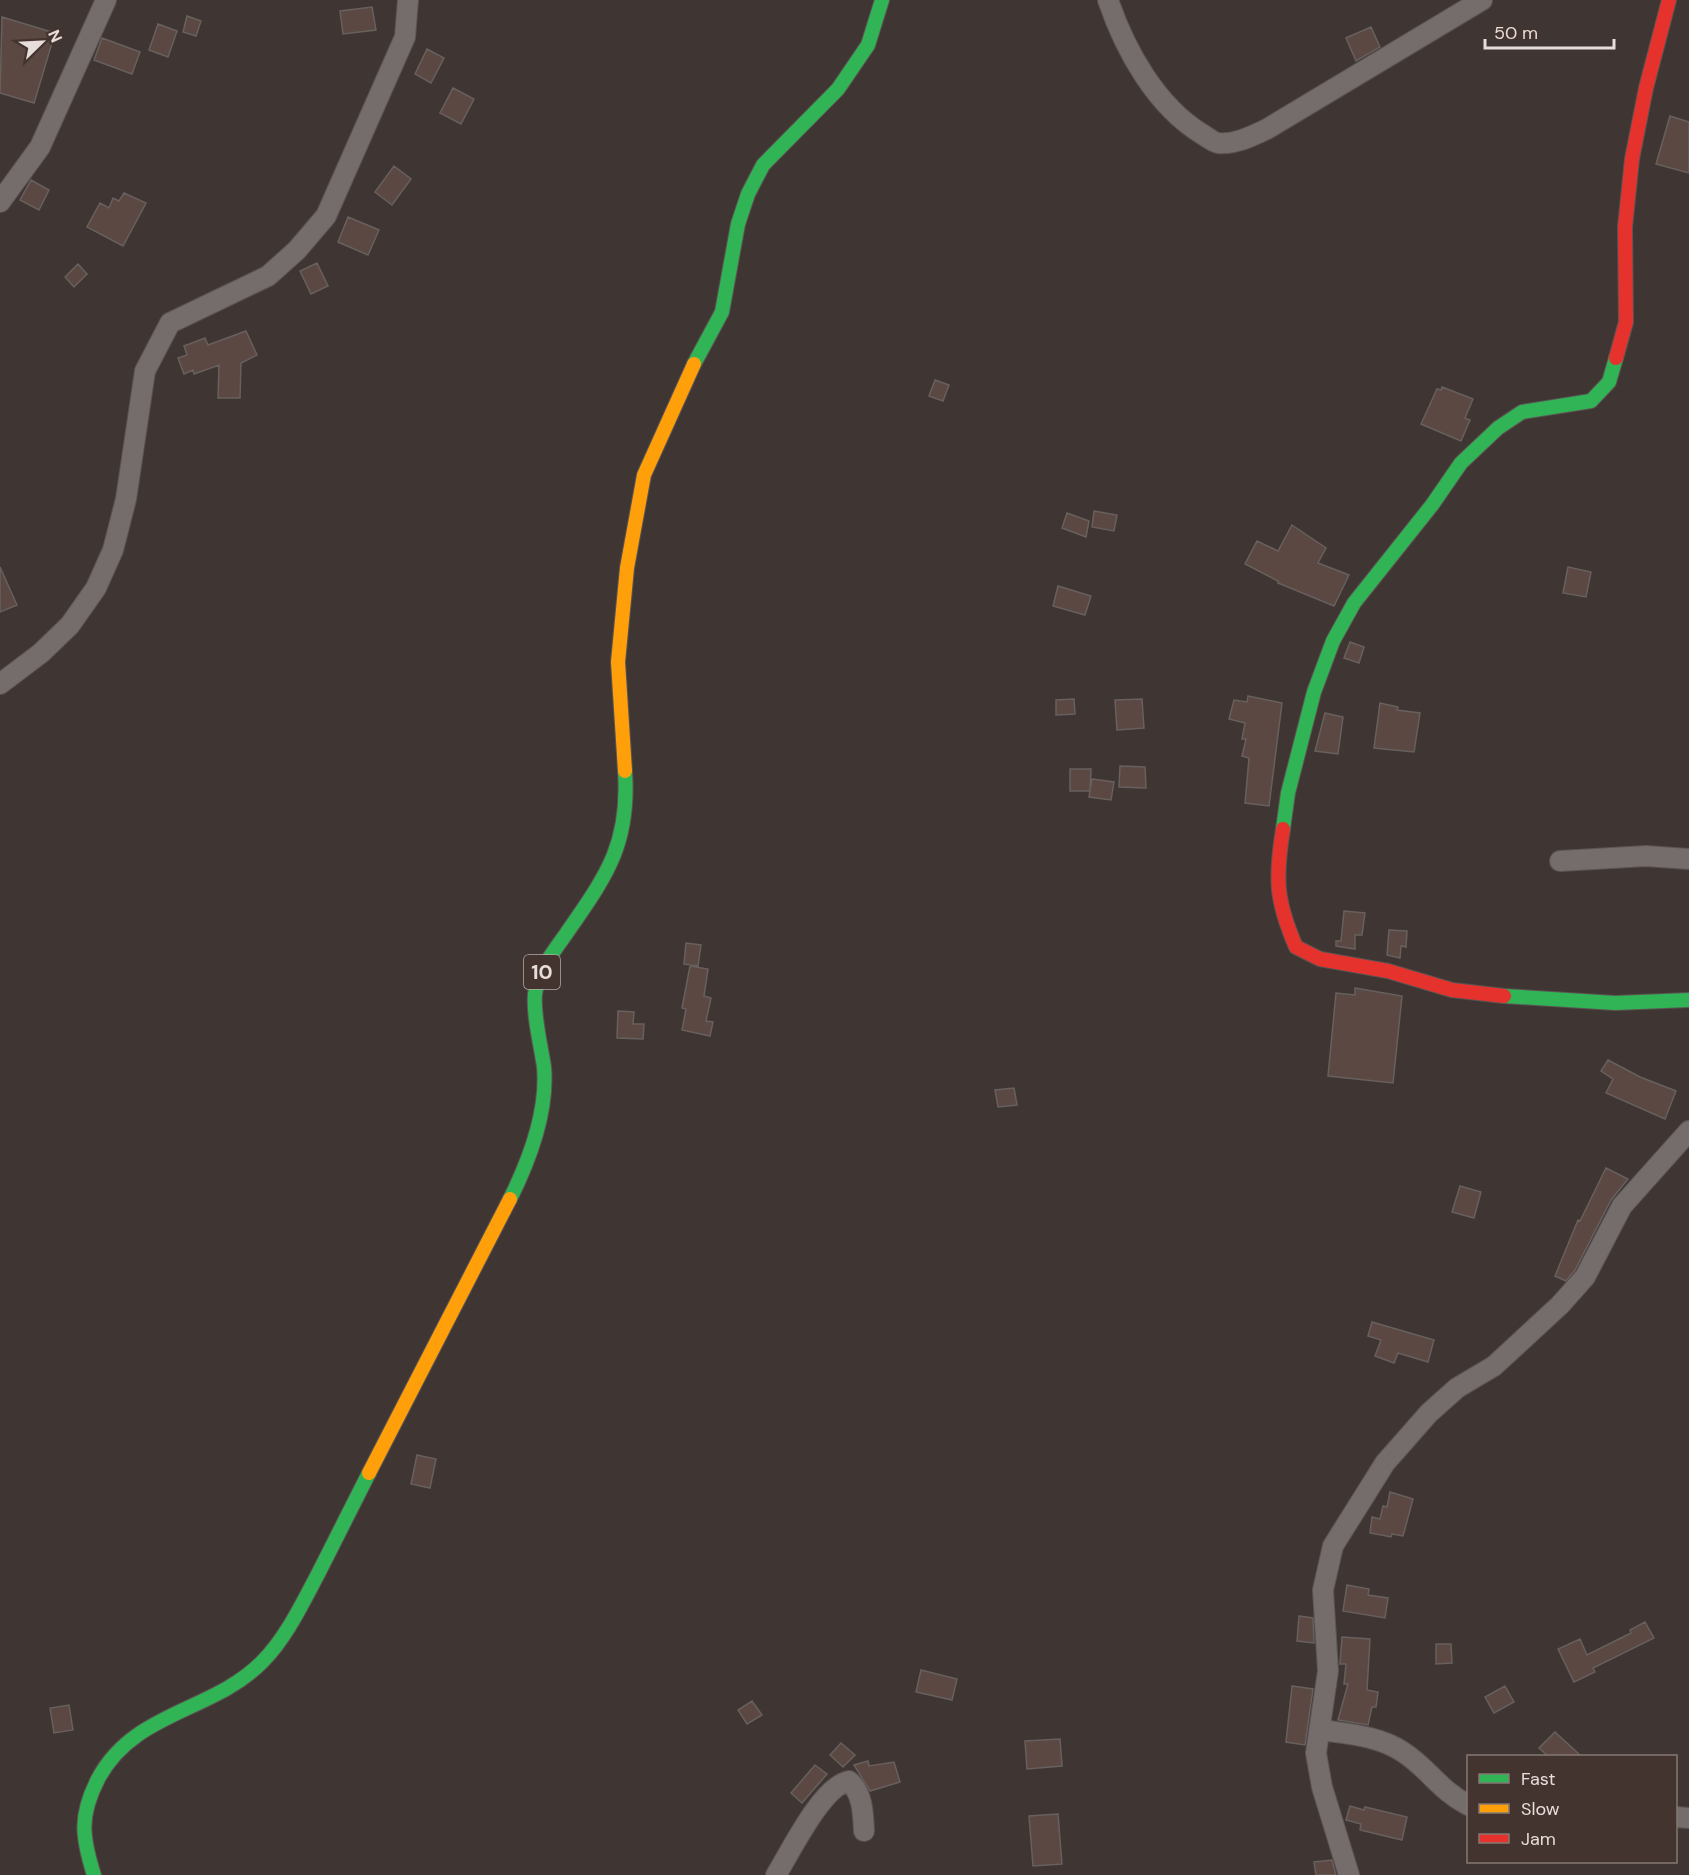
<svg xmlns="http://www.w3.org/2000/svg" width="1689" height="1875" font-family="'DM Sans',sans-serif">
	<style>
		.building { fill: #5b4842; stroke: #67605e; stroke-width: 1.5 }
		.lines { fill: none; stroke-linecap: round; stroke-linejoin: round }
		.street-casing { stroke: #5c5452; stroke-width: 22 }
		.fast-casing { stroke: #5c5452; stroke-width: 16 }
		.slow-casing { stroke: #5c5452; stroke-width: 16 }
		.jam-casing { stroke: #5c5452; stroke-width: 16 }
		.street { stroke: #746d6b; stroke-width: 20 }
		.fast { stroke: #30b455; stroke-width: 14 }
		.slow { stroke: #ff9f0a; stroke-width: 14 }
		.jam { stroke: #e5322d; stroke-width: 14 }
		.labels { text-anchor: middle; dominant-baseline: central; stroke-width: 5; stroke-linejoin: round; paint-order: stroke }
		.shield { fill: #43342f; stroke: #b6aaa7; stroke-width: 1.5 }
		.shield-label { font-size: 20px; font-weight: bold; fill: #e7ddda }
	</style>
	<rect width="100%" height="100%" fill="#3f3634"/>
	<path class="building" d="M 372,7 L 376,30 L 343,34 L 340,11 Z
		M 187,16 L 201,21 L 196,36 L 183,32 Z
		M 2,17 L 55,33 L 34,103 L 0,93 Z
		M 158,24 L 177,31 L 168,57 L 149,50 Z
		M 1371,27 L 1380,47 L 1356,61 L 1346,38 Z
		M 102,38 L 140,52 L 132,74 L 94,60 Z
		M 427,49 L 444,58 L 431,83 L 415,74 Z
		M 453,88 L 474,99 L 461,124 L 440,113 Z
		M 1670,116 L 1689,122 L 1689,173 L 1656,164 Z
		M 394,166 L 411,179 L 392,205 L 375,192 Z
		M 31,180 L 49,190 L 39,210 L 20,200 Z
		M 124,193 L 146,203 L 123,246 L 87,227 L 100,203 L 109,208 L 113,198 L 119,201 Z
		M 348,217 L 379,230 L 368,255 L 338,242 Z
		M 317,263 L 328,286 L 311,294 L 300,271 Z
		M 78,264 L 87,274 L 74,287 L 65,277 Z
		M 246,331 L 257,355 L 241,363 L 240,398 L 218,398 L 219,365 L 194,374 L 193,370 L 184,374 L 178,358 L 187,355 L 184,346 L 205,338 L 208,345 Z
		M 935,380 L 949,385 L 943,401 L 929,396 Z
		M 1442,387 L 1473,399 L 1465,418 L 1470,420 L 1461,441 L 1421,424 L 1437,389 L 1441,390 Z
		M 1094,511 L 1117,515 L 1114,531 L 1092,527 Z
		M 1067,513 L 1089,521 L 1086,537 L 1062,528 Z
		M 1292,525 L 1326,548 L 1318,563 L 1349,575 L 1334,606 L 1278,583 L 1278,581 L 1245,564 L 1257,541 L 1278,551 Z
		M 0,567 L 17,605 L 0,612 Z
		M 1568,567 L 1591,572 L 1586,597 L 1563,593 Z
		M 1058,586 L 1091,596 L 1085,615 L 1053,606 Z
		M 1350,642 L 1364,647 L 1359,663 L 1344,658 Z
		M 1248,696 L 1282,703 L 1269,806 L 1245,803 L 1249,758 L 1242,756 L 1246,739 L 1242,739 L 1245,723 L 1229,719 L 1234,700 L 1247,702 Z
		M 1074,699 L 1075,714 L 1056,715 L 1056,700 Z
		M 1142,699 L 1144,728 L 1117,730 L 1115,700 Z
		M 1380,703 L 1398,707 L 1397,710 L 1420,713 L 1414,752 L 1374,748 Z
		M 1325,713 L 1343,717 L 1338,754 L 1315,751 Z
		M 1120,766 L 1145,767 L 1146,788 L 1119,787 Z
		M 1070,769 L 1091,769 L 1090,791 L 1070,791 Z
		M 1092,779 L 1114,782 L 1111,800 L 1089,797 Z
		M 1344,911 L 1365,913 L 1362,935 L 1355,935 L 1355,949 L 1336,946 L 1336,941 L 1341,941 Z
		M 1389,930 L 1407,931 L 1406,947 L 1401,946 L 1400,958 L 1387,955 Z
		M 686,943 L 701,945 L 698,966 L 684,964 Z
		M 690,966 L 708,969 L 704,996 L 711,998 L 706,1021 L 713,1022 L 710,1036 L 682,1030 L 686,1009 L 682,1008 Z
		M 1355,988 L 1402,996 L 1393,1083 L 1328,1076 L 1336,993 L 1355,995 Z
		M 618,1011 L 634,1012 L 633,1024 L 644,1024 L 643,1039 L 617,1038 Z
		M 1608,1060 L 1640,1077 L 1676,1091 L 1665,1119 L 1606,1093 L 1613,1079 L 1601,1071 Z
		M 1014,1088 L 1017,1105 L 998,1107 L 995,1090 Z
		M 1606,1168 L 1628,1179 L 1611,1200 L 1575,1270 L 1566,1281 L 1555,1276 L 1578,1220 L 1580,1221 Z
		M 1460,1186 L 1481,1192 L 1474,1218 L 1452,1212 Z
		M 1372,1322 L 1434,1340 L 1428,1362 L 1398,1353 L 1394,1363 L 1375,1356 L 1381,1340 L 1368,1336 Z
		M 417,1455 L 436,1459 L 430,1488 L 411,1484 Z
		M 1390,1492 L 1413,1499 L 1403,1536 L 1392,1534 L 1391,1537 L 1370,1533 L 1372,1517 L 1380,1519 L 1383,1506 L 1387,1507 Z
		M 1347,1585 L 1369,1589 L 1368,1595 L 1388,1598 L 1385,1618 L 1343,1611 Z
		M 1299,1616 L 1313,1618 L 1314,1643 L 1297,1641 Z
		M 1645,1622 L 1654,1638 L 1593,1668 L 1595,1672 L 1574,1682 L 1558,1649 L 1580,1639 L 1587,1655 L 1631,1633 L 1630,1630 Z
		M 1342,1637 L 1370,1639 L 1367,1690 L 1378,1692 L 1376,1707 L 1372,1707 L 1368,1725 L 1338,1720 L 1348,1684 L 1344,1684 L 1346,1664 L 1340,1664 Z
		M 1436,1644 L 1451,1644 L 1452,1663 L 1436,1664 Z
		M 921,1670 L 957,1679 L 952,1700 L 916,1692 Z
		M 1292,1686 L 1313,1689 L 1305,1745 L 1286,1742 Z
		M 1505,1686 L 1514,1702 L 1494,1713 L 1485,1697 Z
		M 752,1701 L 762,1715 L 747,1724 L 738,1710 Z
		M 69,1705 L 73,1730 L 54,1733 L 50,1708 Z
		M 1555,1732 L 1581,1756 L 1548,1756 L 1539,1748 Z
		M 1060,1739 L 1062,1766 L 1027,1769 L 1025,1741 Z
		M 841,1743 L 855,1755 L 843,1767 L 830,1755 Z
		M 868,1761 L 869,1766 L 894,1762 L 900,1782 L 870,1791 L 854,1765 Z
		M 815,1765 L 827,1774 L 802,1803 L 791,1793 Z
		M 1350,1806 L 1364,1810 L 1365,1807 L 1407,1817 L 1402,1840 L 1360,1830 L 1361,1824 L 1346,1820 Z
		M 1058,1814 L 1062,1864 L 1033,1866 L 1029,1816 Z
		M 1332,1860 L 1336,1875 L 1316,1875 L 1314,1862 Z"/>
	<g class="lines">
		<g class="street-casing">
			<path id="street" d="M 1108,0 C 1125,50 1156,106 1202,134 C 1207,137 1213,142 1218,143 C 1235,145 1252,136 1267,129 L 1482,0
				M 0,202 L 40,147 L 106,0
				M 0,684 L 41,653 L 70,625 L 96,588 L 113,550 L 126,499 L 145,371 L 170,323 L 268,276 L 297,250 L 326,216 L 405,37 L 408,0
				M 1560,861 L 1646,856 L 1689,859
				M 1321,1730 C 1349,1734 1379,1736 1403,1752 C 1428,1768 1438,1789 1468,1805
				M 1676,1817 L 1689,1818
				M 776,1875 C 791,1851 822,1786 849,1781 C 863,1794 863,1813 864,1831
				M 1349,1875 L 1322,1787 L 1316,1753 L 1328,1671 L 1323,1590 L 1333,1546 L 1385,1463 L 1429,1413 L 1457,1388 L 1494,1366 L 1560,1305 L 1585,1277 L 1622,1206 L 1689,1131"/>
		</g>
		<g class="fast-casing">
			<path id="fast" d="M 694,364 L 722,312 L 738,224 L 748,194 L 763,165 L 838,89 L 868,45 L 882,0
				M 1283,829 L 1288,793 L 1314,692 L 1333,641 L 1354,603 L 1432,505 L 1461,463 L 1498,428 L 1522,412 L 1591,401 L 1609,382 L 1616,358
				M 1504,996 L 1615,1003 L 1689,1000
				M 510,1199 C 530,1159 548,1112 544,1067 C 541,1046 533,1015 535,994 C 538,971 553,952 566,934 C 606,876 630,845 625,771
				M 94,1875 C 82,1837 79,1816 98,1779 C 134,1711 213,1712 262,1662 C 286,1638 302,1604 318,1574 C 335,1540 352,1507 369,1473"/>
		</g>
		<g class="slow-casing">
			<path id="slow" d="M 625,771 L 618,662 L 627,568 L 644,475 L 694,364
				M 369,1473 L 510,1199"/>
		</g>
		<g class="jam-casing">
			<path id="jam" d="M 1616,358 L 1626,322 L 1625,227 L 1632,159 L 1646,88 L 1669,0
				M 1283,829 C 1275,879 1276,901 1296,947 L 1320,959 L 1388,971 L 1452,990 L 1504,996"/>
		</g>
		<use href="#street" class="street"/>
		<use href="#fast" class="fast"/>
		<use href="#slow" class="slow"/>
		<use href="#jam" class="jam"/>
	</g>
	<g class="labels">
		<rect class="shield" x="524" y="955" width="36" height="34" rx="4.5"/>
		<g class="shield-label">
			<text x="542" y="972">10</text>
		</g>
	</g>
	<rect x="1467" y="1755" width="210" height="108" fill="#43342f" stroke="#857873" stroke-width="1.5"/>
	<rect x="1479" y="1774" width="30" height="9" fill="#30b455" stroke="#857873" stroke-width="1.5"/>
	<text x="1521" y="1785" font-size="18" fill="#e7ddda">Fast</text>
	<rect x="1479" y="1804" width="30" height="9" fill="#ff9f0a" stroke="#857873" stroke-width="1.5"/>
	<text x="1521" y="1815" font-size="18" fill="#e7ddda">Slow</text>
	<rect x="1479" y="1834" width="30" height="9" fill="#e5322d" stroke="#857873" stroke-width="1.5"/>
	<text x="1521" y="1845" font-size="18" fill="#e7ddda">Jam</text>
	<g transform="translate(42 42) rotate(66)" stroke="#43342f" stroke-width="4.5" paint-order="stroke">
	<path d="M0-4.5L10 22L0 15L-10 22Z" fill="#e7ddda"/>
	<text y="-9" font-size="16" font-weight="bold" text-anchor="middle" fill="#e7ddda">N</text>
	</g>
	<path d="M1485 39v9h129v-9" fill="none" stroke="#e7ddda" stroke-width="3"/>
	<text x="1494" y="39" font-size="18" fill="#e7ddda" stroke="#43342f" stroke-width="4.5" paint-order="stroke">50 m</text>
</svg>
